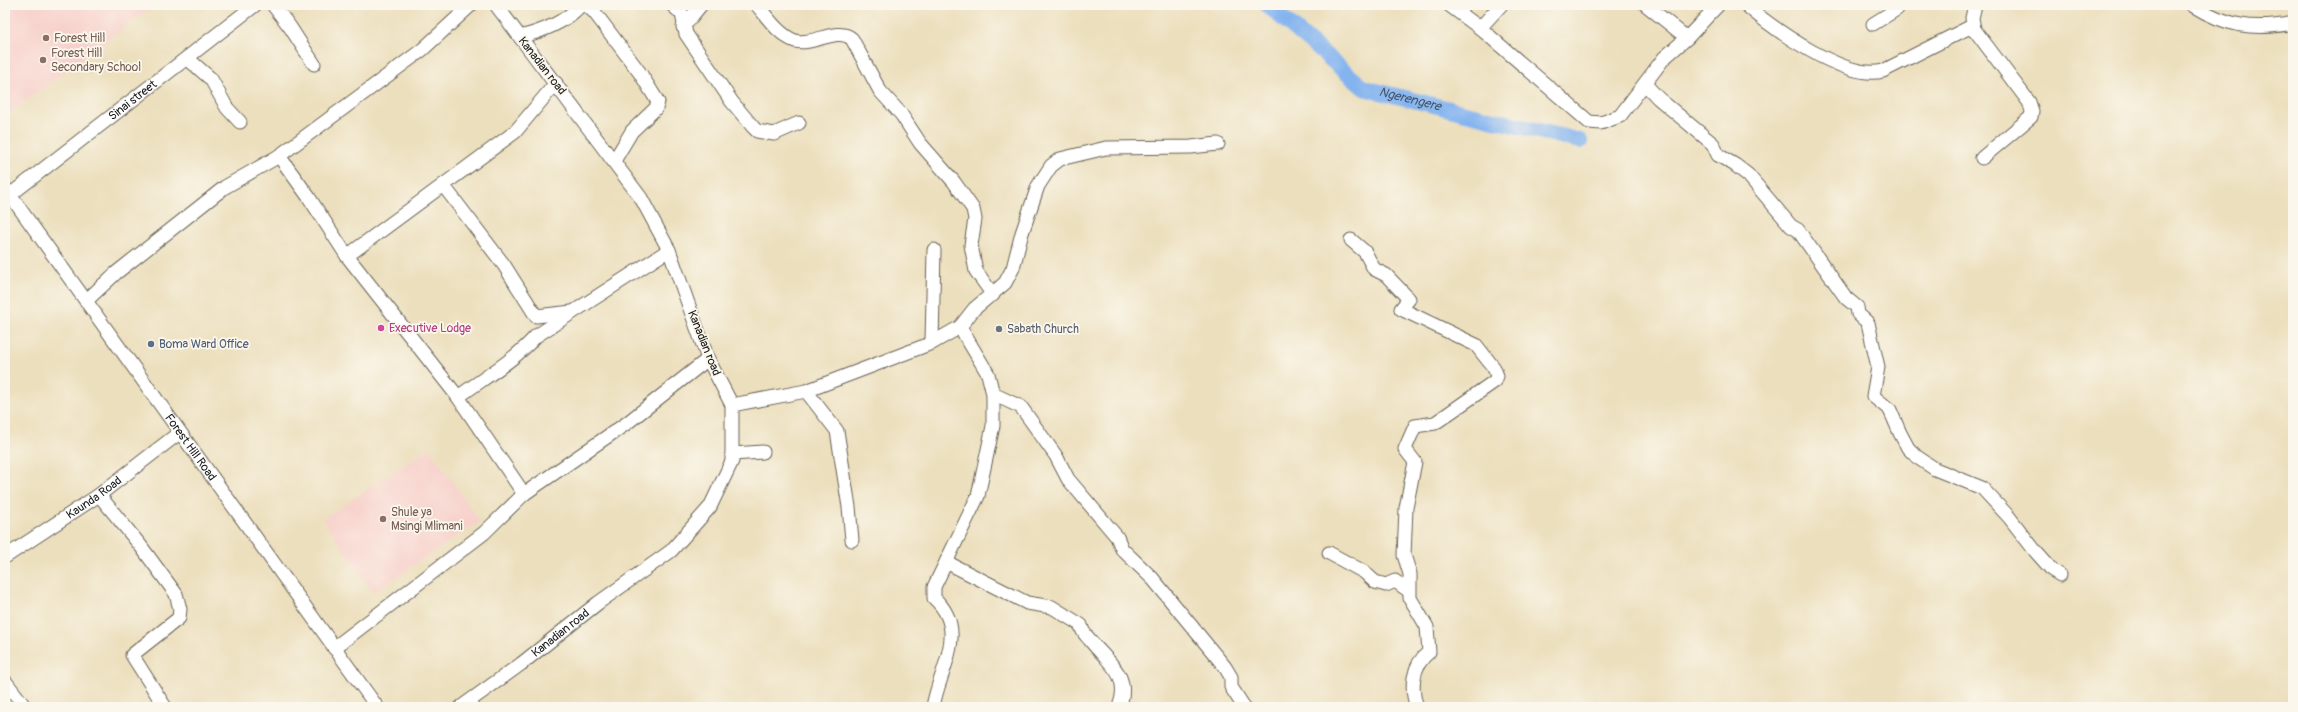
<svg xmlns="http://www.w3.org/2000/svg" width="2298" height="712" font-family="Pangolin,sans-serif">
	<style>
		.built { fill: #f7d0ca }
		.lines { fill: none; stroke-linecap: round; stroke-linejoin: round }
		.river { stroke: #84b4ef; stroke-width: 16 }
		.minor-casing { stroke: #656054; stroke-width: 15 }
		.minor { stroke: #fff; stroke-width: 13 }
		.education-dot { fill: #8d6e63; stroke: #fbf7ec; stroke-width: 1.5 }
		.hotel-dot { fill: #d1479c; stroke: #fbf7ec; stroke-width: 1.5 }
		.worship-dot { fill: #6b7280; stroke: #fbf7ec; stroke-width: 1.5 }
		.service-dot { fill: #5c6f8a; stroke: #fbf7ec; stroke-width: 1.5 }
		.labels { text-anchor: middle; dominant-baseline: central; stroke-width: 3.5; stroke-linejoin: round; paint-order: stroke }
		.education-label { font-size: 12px; fill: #785e54; stroke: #fbf7ec; text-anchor: start }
		.street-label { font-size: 12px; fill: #1c1c1c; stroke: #fbf7ec }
		.hotel-label { font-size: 12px; fill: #b23c85; stroke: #fbf7ec; text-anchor: start }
		.worship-label { font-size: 12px; fill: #5b616d; stroke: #fbf7ec; text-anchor: start }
		.service-label { font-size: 12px; fill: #4e5e75; stroke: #fbf7ec; text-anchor: start }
		.water-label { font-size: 13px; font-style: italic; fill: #465970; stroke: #fbf7ec }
	</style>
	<rect width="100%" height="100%" fill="#fbf7ec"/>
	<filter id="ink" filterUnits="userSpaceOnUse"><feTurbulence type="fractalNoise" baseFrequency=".025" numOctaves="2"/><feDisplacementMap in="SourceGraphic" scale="8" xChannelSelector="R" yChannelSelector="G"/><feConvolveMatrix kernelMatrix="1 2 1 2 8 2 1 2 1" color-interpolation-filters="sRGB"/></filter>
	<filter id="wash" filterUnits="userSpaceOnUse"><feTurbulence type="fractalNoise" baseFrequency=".012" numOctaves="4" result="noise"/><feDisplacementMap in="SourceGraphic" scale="16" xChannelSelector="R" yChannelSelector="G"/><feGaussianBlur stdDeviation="0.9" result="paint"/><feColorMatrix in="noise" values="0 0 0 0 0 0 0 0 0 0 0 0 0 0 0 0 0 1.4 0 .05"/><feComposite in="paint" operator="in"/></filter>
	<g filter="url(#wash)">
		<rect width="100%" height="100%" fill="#ecdfbd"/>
		<path class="built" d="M 5,5 L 155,5 L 5,116 Z
			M 429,448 L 480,521 L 373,593 L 323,519 Z"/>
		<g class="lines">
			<path class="river" id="s1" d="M 1267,5 L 1364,88 L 1580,141"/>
		</g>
	</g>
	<g filter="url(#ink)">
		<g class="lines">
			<g class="minor-casing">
				<g id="minor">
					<path d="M 273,5 L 290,27 L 314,64"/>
					<path d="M 586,5 L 595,13 L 640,73 L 658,102 L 656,108 L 632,131 L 614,161"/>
					<path d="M 672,5 L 682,14 L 686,34 L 732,102 L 753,127 L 757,131 L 774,134 L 799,123"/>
					<path d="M 757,5 C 767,17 779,35 795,41 C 813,46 838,26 852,39 L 880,91 L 901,114 L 920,143 L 954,182 L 973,209 L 975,219 L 971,245 L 976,271 L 993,295"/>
					<path d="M 1449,5 L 1480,28 L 1589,122 L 1601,123 L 1620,116 L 1664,58 L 1687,38 L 1718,5"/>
					<path d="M 1646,5 L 1687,38"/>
					<path d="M 1746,5 C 1773,29 1846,81 1883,71 L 1972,26"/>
					<path d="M 1975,5 L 1972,18 L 1974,29 L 2029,102 L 2032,111 L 2031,117 L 1982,158"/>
					<path d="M 2192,5 C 2226,26 2253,31 2293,23"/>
					<path d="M 1873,24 L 1897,9 L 1898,5"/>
					<path d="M 683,27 L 701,5"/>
					<path d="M 1480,28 L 1501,5"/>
					<path d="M 520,37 C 543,31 564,23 581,5"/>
					<path d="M 187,58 L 211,79 L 227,108 L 240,122"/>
					<path d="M 1645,84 L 1658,98 L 1713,144 L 1718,155 L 1735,165 L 1748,175 L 1791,226 L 1798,230 L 1846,298 L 1857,307 L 1858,314 L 1868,323 L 1878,367 L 1873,396 L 1890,410 L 1900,433 L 1908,448 L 1917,457 L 1935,469 L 1982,488 L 2009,517 L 2036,552 L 2052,570 L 2060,575"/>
					<path d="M 279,156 L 308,196 L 347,256 L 458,397 L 524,494"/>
					<path d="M 443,185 L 504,265 L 536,316 L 572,312"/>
					<path id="s2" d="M 5,188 L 377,707"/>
					<path id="s3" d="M 10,195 L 255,5"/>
					<path d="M 1351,240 L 1365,252 L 1374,269 L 1386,275 L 1409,299 L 1401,309 L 1476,345 L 1494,368 L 1497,376 L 1495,381 L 1435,423 L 1415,426 L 1405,449 L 1415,462 L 1406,508 L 1404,555 L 1410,574 L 1410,598 L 1427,627 L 1429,652 C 1412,665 1410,689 1417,707"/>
					<path d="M 347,256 L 515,132 L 556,83"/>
					<path d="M 87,300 L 116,273 L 225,187 L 279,156 L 422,50 L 471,5"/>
					<path d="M 932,343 L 934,250"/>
					<path d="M 806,391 L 837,431 L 849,507 L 852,540"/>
					<path d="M 993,394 L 1021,407 L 1056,456 L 1068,479 L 1117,537 L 1122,549 L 1153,579 L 1225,667 L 1231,677 L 1231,687 L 1244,707"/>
					<path d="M 458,397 C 485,377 515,360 536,336 L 669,250"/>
					<path d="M 732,405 L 806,391 L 932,343 L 960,327 L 974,309 L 1005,283 L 1013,268 L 1022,233 L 1038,186 L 1051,166 L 1060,159 L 1106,148 L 1191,147 L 1218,144"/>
					<path d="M 732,454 L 763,452"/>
					<path d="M 99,495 L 140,545 L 176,594 L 180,609 L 179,618 L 132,655 L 165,707"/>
					<path d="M 1329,553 L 1364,572 L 1375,582 L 1386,585 L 1395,581 L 1409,591"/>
					<path id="s4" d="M 5,557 L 99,495 L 179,433"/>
					<path d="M 948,563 L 1027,603 L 1052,607 L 1081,625 C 1082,633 1086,635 1090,640 C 1107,662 1132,675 1119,707"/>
					<path d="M 334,648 L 484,533 L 524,494 L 627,423 L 708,359"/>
					<path d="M 5,681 L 25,707"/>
					<path id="s5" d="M 461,707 L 521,664 L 598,603 L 671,551 L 710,507 L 732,461 L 732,405 L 708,359 L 669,250 L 641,198 L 496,5"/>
					<path d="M 933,707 C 939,669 970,631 934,598 L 934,587 L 978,496 L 993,426 L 993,394 L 988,374 L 960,327"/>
				</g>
			</g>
			<use href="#minor" class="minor"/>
		</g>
	</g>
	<g class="education-dot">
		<circle cx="46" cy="38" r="4"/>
		<circle cx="43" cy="60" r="4"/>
		<circle cx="383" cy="519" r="4"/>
	</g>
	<circle class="hotel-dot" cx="381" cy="328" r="4"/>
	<circle class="worship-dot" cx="999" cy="329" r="4"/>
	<circle class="service-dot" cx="151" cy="344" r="4"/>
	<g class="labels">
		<g class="education-label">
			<text x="54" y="38">Forest Hill</text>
			<text x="51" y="53">Forest Hill<tspan x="51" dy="14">Secondary School</tspan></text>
			<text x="391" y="512">Shule ya<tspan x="391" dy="14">Msingi Mlimani</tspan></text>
		</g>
		<g class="street-label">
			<text transform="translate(542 66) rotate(52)">Kanadian road</text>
			<text stroke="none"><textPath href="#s3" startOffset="155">Sinai street</textPath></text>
			<text transform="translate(704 343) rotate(68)">Kanadian road</text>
			<text stroke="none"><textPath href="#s2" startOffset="319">Forest Hill Road</textPath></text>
			<text stroke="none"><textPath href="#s4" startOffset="107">Kaunda Road</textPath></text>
			<text stroke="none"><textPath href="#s5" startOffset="124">Kanadian road</textPath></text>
		</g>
		<g class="hotel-label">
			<text x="389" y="328">Executive Lodge</text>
		</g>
		<g class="worship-label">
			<text x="1007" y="329">Sabath Church</text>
		</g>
		<g class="service-label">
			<text x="159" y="344">Boma Ward Office</text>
		</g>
		<g class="water-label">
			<text stroke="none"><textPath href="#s1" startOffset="175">Ngerengere</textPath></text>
		</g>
	</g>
	<rect width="2298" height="712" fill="none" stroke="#fbf7ec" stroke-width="20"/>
</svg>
